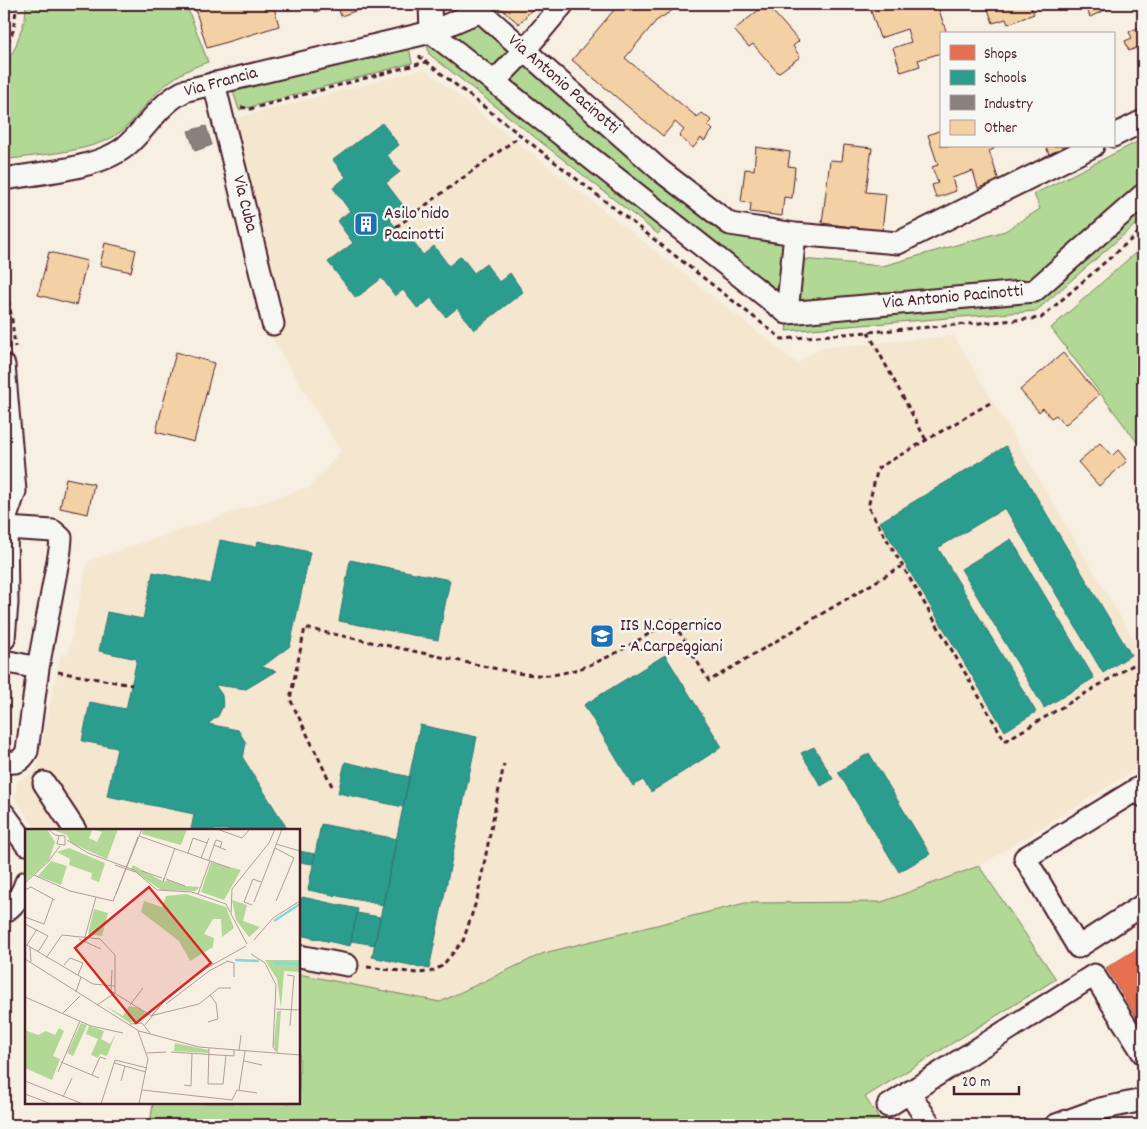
<svg xmlns="http://www.w3.org/2000/svg" width="1147" height="1129" font-family="Dekko,sans-serif">
	<style>
		.built { fill: #f5e6cf }
		.green { fill: #b1d894; stroke: #7e7c60 }
		.shops { fill: #e76f51; stroke: #b85746 }
		.schools { fill: #2a9d8f; stroke: #347771 }
		.industry { fill: #8a817c; stroke: #776464 }
		.building { fill: #f4d1a4; stroke: #4a1f2b }
		.lines { fill: none; stroke-linecap: round; stroke-linejoin: round }
		.minor-casing { stroke: #4a1f2b; stroke-width: 25 }
		.path { stroke: #4a1f2b; stroke-width: 3; stroke-dasharray: 5 4; stroke-linecap: butt }
		.minor { stroke: #f6f6f2; stroke-width: 21 }
		.labels { text-anchor: middle; dominant-baseline: central; stroke-width: 5; stroke-linejoin: round; paint-order: stroke }
		.street-label { font-size: 18px; fill: #4a1f2b; stroke: #f6f6f2 }
		.poi-label { font-size: 18px; fill: #4a1f2b; stroke: #f6f6f2; text-anchor: start }
		.inset-river { fill: none; stroke: #85d6de; stroke-width: 2.5 }
		.inset-road { fill: none; stroke: #b19c99; stroke-width: 1 }
		.view { fill: #d62828; fill-opacity: 0.15; stroke: #d62828; stroke-width: 2.5 }
		.inset-edge { fill: none; stroke: #4a1f2b; stroke-width: 2.5 }
	</style>
	<rect width="100%" height="100%" fill="#f6efe2"/>
	<filter id="ink" filterUnits="userSpaceOnUse"><feTurbulence type="fractalNoise" baseFrequency=".02" numOctaves="2"/><feDisplacementMap in="SourceGraphic" scale="10" xChannelSelector="R" yChannelSelector="G"/><feConvolveMatrix kernelMatrix="1 2 1 2 8 2 1 2 1" color-interpolation-filters="sRGB"/></filter>
	<g filter="url(#ink)">
		<path class="built" d="M 424,69 L 797,363 L 820,348 L 954,336 L 1143,655 L 1143,765 L 979,866 L 882,902 L 745,903 L 544,953 L 440,1002 L 299,974 L 299,830 L 37,830 L 14,797 L 17,782 L 36,771 L 61,654 L 68,655 L 88,561 L 309,487 L 341,451 L 259,317 L 215,124 Z"/>
		<path class="green" d="M 26,4 L 186,4 L 208,62 C 184,70 168,80 151,99 C 139,112 125,132 109,139 C 81,153 35,155 4,160 L 4,67 L 15,48 L 25,19 Z
			M 477,20 L 511,51 L 492,71 L 447,35 Z
			M 438,41 L 666,223 L 658,234 L 429,54 L 427,44 Z
			M 409,47 L 412,63 L 239,110 L 233,92 Z
			M 523,61 L 662,182 L 786,241 L 782,303 L 504,82 Z
			M 1143,139 L 1143,185 L 1028,282 L 798,301 L 801,259 L 883,266 L 1005,231 L 1040,209 L 1034,194 Z
			M 1143,202 L 1143,218 L 1036,311 L 786,331 L 788,318 L 1034,297 Z
			M 1143,246 L 1143,450 L 1051,328 Z
			M 979,866 L 1056,979 L 865,1097 L 883,1125 L 150,1125 L 153,1103 L 299,1103 L 299,974 L 440,1002 L 544,953 L 745,903 L 882,902 Z"/>
		<path class="shops" d="M 1143,945 L 1143,1028 L 1106,968 Z"/>
		<path class="schools" d="M 382,123 L 399,145 L 387,155 L 400,172 L 386,183 L 405,208 L 390,220 L 401,234 L 410,227 L 418,238 L 413,242 L 423,255 L 434,246 L 449,266 L 461,256 L 474,273 L 486,264 L 499,282 L 510,273 L 523,292 L 474,330 L 457,308 L 446,317 L 431,298 L 418,309 L 403,290 L 395,296 L 382,278 L 356,298 L 328,262 L 353,243 L 337,221 L 350,211 L 333,188 L 346,177 L 333,160 Z
			M 1006,446 L 1131,655 L 1103,673 L 1005,508 L 938,548 L 1036,712 L 1005,731 L 880,522 Z
			M 1011,539 L 1094,678 L 1044,708 L 961,569 Z
			M 220,540 L 256,547 L 258,541 L 310,552 L 290,646 L 262,667 L 276,671 L 246,689 L 215,685 L 222,695 L 223,706 L 218,716 L 208,724 L 238,730 L 246,743 L 243,758 L 288,830 L 191,830 L 194,814 L 107,796 L 117,748 L 82,741 L 90,702 L 126,709 L 137,659 L 99,651 L 107,612 L 143,619 L 153,572 L 211,584 Z
			M 350,560 L 450,580 L 438,640 L 339,621 Z
			M 665,655 L 722,747 L 651,792 L 643,780 L 633,786 L 584,705 Z
			M 420,725 L 477,737 L 429,969 L 372,957 Z
			M 814,747 L 833,779 L 821,786 L 801,753 Z
			M 869,753 L 930,854 L 899,872 L 838,772 Z
			M 345,762 L 410,777 L 403,807 L 338,793 Z
			M 321,824 L 397,839 L 383,905 L 308,890 Z
			M 299,851 L 315,854 L 313,864 L 299,862 Z
			M 302,897 L 358,909 L 350,946 L 299,935 L 299,913 Z
			M 357,913 L 380,917 L 375,945 L 351,941 Z"/>
		<path class="industry" d="M 206,126 L 212,145 L 195,151 L 188,131 Z"/>
		<path class="building" d="M 187,4 L 273,4 L 279,26 L 207,48 L 194,5 L 188,7 Z
			M 312,4 L 363,4 L 364,8 L 341,16 L 337,5 L 315,12 Z
			M 496,4 L 537,4 L 519,24 Z
			M 619,4 L 628,4 L 636,10 L 641,4 L 682,4 L 656,21 L 625,58 L 697,117 L 702,113 L 712,121 L 708,125 L 713,130 L 704,141 L 701,138 L 693,148 L 679,136 L 684,130 L 675,122 L 663,136 L 572,60 Z
			M 766,4 L 799,41 L 793,46 L 800,57 L 778,73 L 753,44 L 749,47 L 734,30 Z
			M 884,4 L 937,4 L 947,34 L 941,34 L 941,53 L 918,60 L 920,66 L 901,72 L 893,48 L 911,42 L 907,29 L 880,38 L 870,8 Z
			M 986,4 L 1043,4 L 1031,8 L 1034,14 L 1008,24 L 1006,19 L 993,23 Z
			M 1085,4 L 1115,4 L 1116,5 L 1090,17 Z
			M 1143,25 L 1143,52 L 1141,46 L 1129,51 L 1125,41 L 1132,38 L 1129,32 Z
			M 941,130 L 941,146 L 993,146 L 994,149 L 989,151 L 999,181 L 978,188 L 973,171 L 952,178 L 956,191 L 936,198 L 932,185 L 938,183 L 932,167 L 938,165 L 928,135 Z
			M 844,145 L 872,148 L 866,192 L 886,194 L 882,231 L 822,223 L 830,160 L 842,161 Z
			M 1046,146 L 1072,146 L 1049,155 Z
			M 756,147 L 790,152 L 788,166 L 795,167 L 792,198 L 784,197 L 782,216 L 750,212 L 751,203 L 741,202 L 745,169 L 754,170 Z
			M 105,243 L 136,250 L 131,272 L 100,265 Z
			M 49,252 L 87,261 L 76,305 L 38,295 Z
			M 176,352 L 214,363 L 194,442 L 156,432 Z
			M 1063,353 L 1099,395 L 1065,425 L 1056,415 L 1051,418 L 1043,408 L 1039,412 L 1020,390 Z
			M 1100,443 L 1112,456 L 1118,450 L 1127,461 L 1099,486 L 1078,462 Z
			M 66,478 L 94,484 L 88,514 L 60,508 Z"/>
		<g class="lines">
			<g class="minor-casing">
				<path id="minor" d="M 430,4 L 431,32 L 787,313 L 1034,291 L 1143,195
					M 494,82 L 524,51 L 563,4
					M 214,83 L 273,324
					M 1113,136 L 1143,121
					M 4,179 C 39,173 97,169 125,147 C 147,129 159,102 187,90 L 431,32 L 480,11 L 661,171 L 730,224 L 795,234 L 898,243 L 1093,146
					M 787,313 L 795,234
					M 4,365 L 15,491 L 6,517 L 7,603 L 4,639
					M 4,661 L 38,668
					M 4,761 C 16,764 21,762 27,751 L 38,668 L 60,550 L 61,538 L 53,531 L 6,528
					M 44,783 L 75,830
					M 1143,796 L 1139,788 L 1025,858 L 1078,947 L 1143,905
					M 4,814 L 26,844
					M 4,912 C 16,904 22,895 26,882
					M 299,956 L 347,965
					M 909,1092 L 930,1125
					M 888,1106 L 1094,975 L 1143,1053
					M 1056,1125 L 1100,1109 L 1143,1100"/>
			</g>
			<path class="path" d="M 4,51 L 13,31 L 17,4
				M 420,55 L 420,57 L 782,339 L 1041,318 L 1143,229
				M 241,107 L 250,109 L 426,62
				M 396,227 L 520,136
				M 4,274 L 12,320 L 15,347
				M 868,332 L 926,440
				M 990,403 L 878,468 L 868,507 L 1005,741 L 1138,662
				M 58,672 L 132,685
				M 332,786 L 290,699 L 305,628 L 502,670 C 517,673 533,676 549,675 C 594,671 634,642 672,620 L 709,681 L 902,566
				M 367,967 L 417,973 L 430,972 L 442,966 L 463,941 L 477,899 L 504,764"/>
			<use href="#minor" class="minor"/>
		</g>
	</g>
	<defs>
		<g id="building-square" transform="scale(1.25)"><rect x="-9" y="-9" width="18" height="18" rx="4" fill="#1f6fb2" stroke="#f6f6f2"/><path d="M-4-6H4V6H1V3H-1V6H-4ZM-2.5-4.3h1.7v1.8h-1.7ZM.8-4.3h1.7v1.8H.8ZM-2.5-1h1.7V.8h-1.7ZM.8-1h1.7V.8H.8Z" fill="#fff"/></g>
		<g id="school-square" transform="scale(1.25)"><rect x="-9" y="-9" width="18" height="18" rx="4" fill="#1f6fb2" stroke="#f6f6f2"/><path d="M0-5L7-2L0 1L-7-2ZM-4 1L0 2.5L4 1V4Q0 6-4 4Z" fill="#fff"/></g>
	</defs>
	<g fill-rule="evenodd">
		<use href="#building-square" x="366" y="224"/>
		<use href="#school-square" x="602" y="636"/>
	</g>
	<g class="labels">
		<g class="street-label">
			<text transform="translate(221 83) rotate(-15)">Via Francia</text>
			<text transform="translate(563 85) rotate(41)">Via Antonio Pacinotti</text>
			<text transform="translate(244 204) rotate(76)">Via Cuba</text>
			<text transform="translate(953 298) rotate(-5)">Via Antonio Pacinotti</text>
		</g>
		<g class="poi-label">
			<text x="384" y="214">Asilo nido<tspan x="384" dy="21">Pacinotti</tspan></text>
			<text x="620" y="626">IIS N.Copernico<tspan x="620" dy="21">- A.Carpeggiani</tspan></text>
		</g>
	</g>
	<g transform="translate(25 829)">
		<rect width="275" height="275" fill="#f6efe2"/>
		<path d="M 0,0 L 22,0 L 30,13 L 24,31 L 0,53 ZM 26,0 L 64,0 L 67,2 L 64,9 L 72,13 L 77,3 L 66,0 L 93,0 L 82,30 L 46,14 L 42,6 ZM 118,0 L 162,0 L 156,16 L 117,5 ZM 44,19 L 80,34 L 74,53 L 66,50 L 67,44 L 44,36 L 45,30 L 32,23 ZM 26,32 L 42,37 L 36,56 L 13,47 ZM 186,33 L 216,41 L 199,71 L 176,63 ZM 108,36 L 139,53 L 142,51 L 161,57 L 175,58 L 170,62 L 136,61 L 106,40 ZM 161,65 L 201,78 L 209,99 L 197,108 L 196,90 L 188,90 L 179,105 L 189,109 L 188,118 L 165,132 L 154,112 L 116,83 L 119,72 L 137,78 L 141,67 ZM 207,71 L 222,76 L 218,92 L 235,98 L 224,108 L 211,91 ZM 69,80 L 83,84 L 77,107 L 63,105 ZM 240,131 L 275,131 L 275,143 L 259,142 L 256,179 L 252,150 ZM 79,176 L 98,187 L 104,177 L 115,179 L 123,187 L 105,194 ZM 256,181 L 253,222 L 260,224 L 250,221 L 249,214 L 252,183 ZM 56,194 L 62,196 L 48,227 L 42,224 ZM 64,197 L 79,202 L 76,210 L 85,215 L 91,204 L 82,227 L 75,225 L 73,229 L 66,226 L 73,210 L 61,205 ZM 34,199 L 39,202 L 28,227 L 35,230 L 27,251 L 0,239 L 0,201 L 13,206 L 21,202 L 30,206 ZM 150,214 L 184,221 L 183,224 L 149,222 Z" fill="#b1d894"/>
		<path class="inset-river" d="M 249,92 L 275,75M 210,131 L 234,132M 249,134 L 275,135"/>
		<path class="inset-road" d="M 23,0 L 30,6 L 40,7 L 40,16 L 32,15 L 34,7M 192,0 L 217,9 L 225,0M 114,7 L 205,39M 42,11 L 63,24 L 109,41 L 132,61 L 167,63 L 201,75 L 205,83M 251,15 L 275,22M 189,16 L 191,11 L 197,13 L 195,19M 250,19 L 269,29 L 251,72M 163,24 L 168,9 L 182,14M 248,24 L 257,0M 176,29 L 184,9M 184,31 L 189,16 L 201,21M 90,36 L 110,43M 117,42 L 137,49M 9,46 L 45,62 L 88,72 L 117,0M 139,49 L 138,53 L 150,19M 141,50 L 160,57M 0,54 L 23,33 L 35,17M 0,61 L 6,58 L 30,71M 91,65 L 113,8M 173,65 L 185,32M 229,73 L 250,19M 227,76 L 219,73 L 228,50 L 236,53M 0,88 L 19,95 L 28,70M 0,95 L 23,107 L 13,123M 60,108 L 71,68M 54,110 L 76,120M 229,111 L 248,89 L 275,72M 0,115 L 68,155 L 90,157M 222,115 L 206,85 L 207,60 L 244,14 L 250,0M 2,116 L 12,100M 5,118 L 6,133M 226,125 L 240,134 L 251,156 L 248,218 L 253,224M 21,129 L 37,106 L 75,110 L 90,126 L 90,164 L 72,176M 0,130 L 114,202 L 174,218 L 275,226M 202,132 L 209,134 L 209,148M 39,136 L 45,129 L 58,134 L 53,146M 87,141 L 86,162 L 125,186M 262,146 L 269,147 L 265,197M 51,163 L 56,148M 0,168 L 66,197 L 98,204M 141,175 L 184,142 L 203,132M 105,176 L 118,159M 251,180 L 275,181M 37,185 L 55,167M 127,186 L 145,166M 125,187 L 174,175 L 194,159 L 206,159M 183,193 L 193,190 L 191,174 L 185,166M 105,195 L 117,194 L 125,204M 120,196 L 143,167 L 180,140 L 221,117M 113,202 L 123,230 L 114,275M 184,219 L 183,255 L 198,255 L 201,226M 214,222 L 216,206M 146,223 L 209,227 L 209,221M 122,224 L 141,223M 219,232 L 237,236M 36,233 L 74,249M 89,234 L 121,243M 33,243 L 55,192M 67,246 L 75,228 L 81,230M 0,252 L 58,275M 96,252 L 100,237M 159,256 L 166,257 L 167,224M 117,261 L 207,271 L 212,261 L 232,264M 214,261 L 220,222M 0,265 L 26,275M 38,268 L 47,249M 76,275 L 90,231 L 122,239M 221,275 L 275,274"/>
		<path class="view" d="M 124,58 L 186,134 L 111,194 L 50,119 Z"/>
		<rect width="275" height="275" class="inset-edge"/>
	</g>
	<rect width="1147" height="1129" fill="none" stroke="#f6f6f2" stroke-width="20"/>
	<rect x="10" y="10" width="1127" height="1109" fill="none" stroke="#4a1f2b" stroke-width="2" filter="url(#ink)"/>
	<rect x="940" y="32" width="175" height="115" fill="#f6f6f2" stroke="#b1a0a2"/>
	<rect x="950" y="45" width="25" height="15" fill="#e76f51" stroke="#b1a0a2"/>
	<text x="984" y="58" font-size="15" fill="#4a1f2b">Shops</text>
	<rect x="950" y="70" width="25" height="15" fill="#2a9d8f" stroke="#b1a0a2"/>
	<text x="984" y="82" font-size="15" fill="#4a1f2b">Schools</text>
	<rect x="950" y="95" width="25" height="15" fill="#8a817c" stroke="#b1a0a2"/>
	<text x="984" y="108" font-size="15" fill="#4a1f2b">Industry</text>
	<rect x="950" y="120" width="25" height="15" fill="#f4d1a4" stroke="#b1a0a2"/>
	<text x="984" y="132" font-size="15" fill="#4a1f2b">Other</text>
	<path d="M954 1086v8h65v-8" fill="none" stroke="#4a1f2b" stroke-width="2.5"/>
	<text x="962" y="1086" font-size="15" fill="#4a1f2b" stroke="#f6f6f2" stroke-width="4" paint-order="stroke">20 m</text>
</svg>
